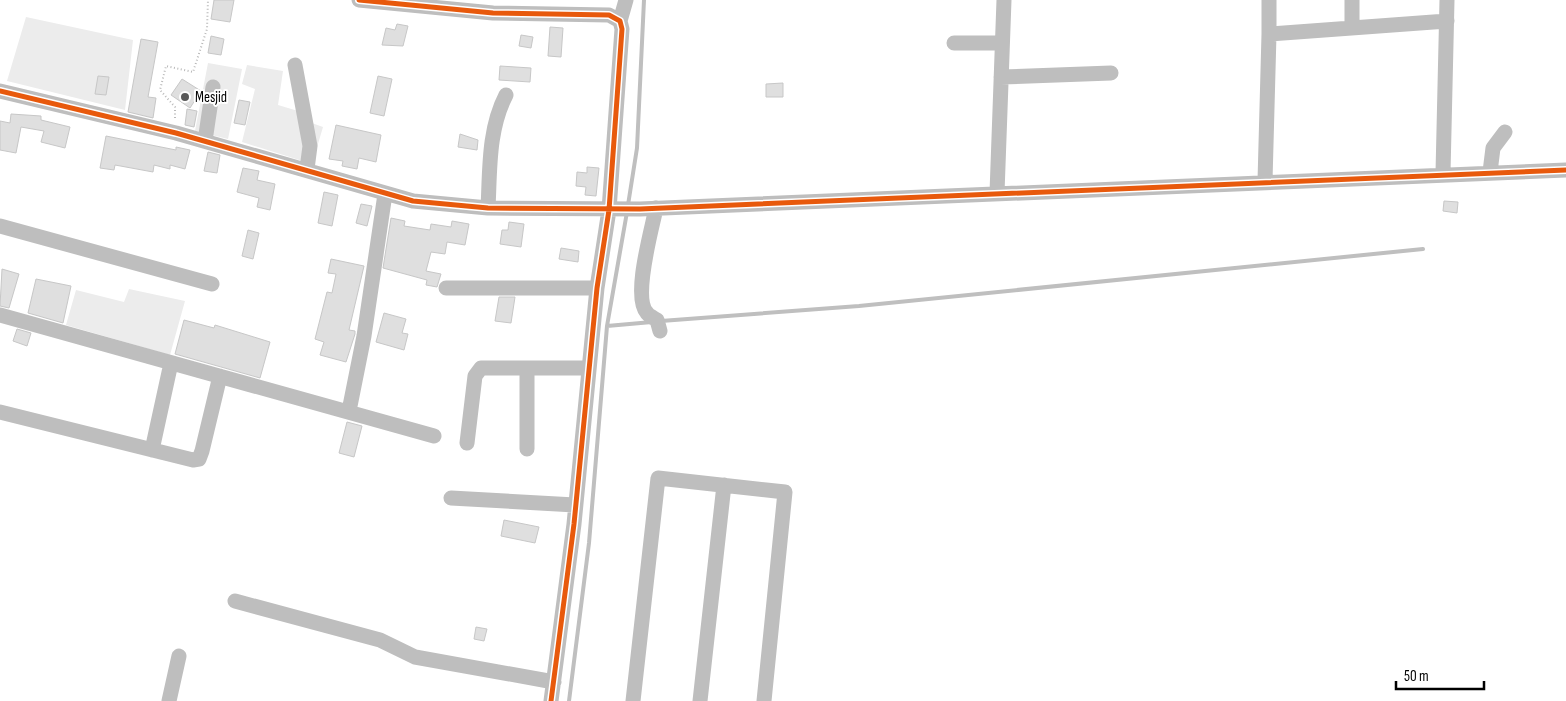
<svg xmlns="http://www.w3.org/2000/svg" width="1566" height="701" font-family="'Sofia Sans Condensed',sans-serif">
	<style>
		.green { fill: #ececec }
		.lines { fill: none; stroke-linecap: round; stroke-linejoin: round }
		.stream { stroke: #bfbfbf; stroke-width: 4 }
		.building { fill: #dfdfdf; stroke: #c7c7c7 }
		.path { stroke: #b9b9b9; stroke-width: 2; stroke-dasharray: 1 2.5; stroke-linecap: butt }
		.minor { stroke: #bebebe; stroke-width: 15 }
		.cycleway-casing { stroke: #fff; stroke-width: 8 }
		.cycleway { stroke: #e8590c; stroke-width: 5 }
		.poi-dot { fill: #595959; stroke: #fff; stroke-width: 2 }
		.labels { text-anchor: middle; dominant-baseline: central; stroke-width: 4; stroke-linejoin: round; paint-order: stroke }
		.poi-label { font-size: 15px; fill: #000; stroke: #fff; text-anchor: start }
	</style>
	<rect width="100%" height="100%" fill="#fff"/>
	<path class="green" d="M 26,17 L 133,40 L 125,110 L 7,81 Z
		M 208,63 L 242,69 L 228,139 L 195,131 Z
		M 247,65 L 283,71 L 278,105 L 308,114 L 309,122 L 323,127 L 312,164 L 242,142 L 255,89 L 242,84 Z
		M 129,289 L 185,301 L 170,355 L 66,325 L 76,290 L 124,302 Z"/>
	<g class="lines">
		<path class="stream" d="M 628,205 L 637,148 L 644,0
			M 661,321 L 859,306 L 1423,249
			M 607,326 L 652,322
			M 569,701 L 589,543 L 607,326 L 627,212"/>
	</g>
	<path class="building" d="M 214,0 L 234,0 L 230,22 L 211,19 Z
		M 397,24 L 408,26 L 403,46 L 382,45 L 386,28 L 395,30 Z
		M 550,27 L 563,28 L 561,57 L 548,56 Z
		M 521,35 L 533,37 L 531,48 L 519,46 Z
		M 211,36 L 224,39 L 221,55 L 208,53 Z
		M 141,39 L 158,42 L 148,97 L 156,98 L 153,118 L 128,112 Z
		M 500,66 L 531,68 L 530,82 L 499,80 Z
		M 98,76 L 109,77 L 106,95 L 95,94 Z
		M 378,76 L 392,79 L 384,116 L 370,113 Z
		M 182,79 L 201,91 L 190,108 L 171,95 Z
		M 783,83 L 783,97 L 766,97 L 766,84 Z
		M 239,100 L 250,102 L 245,125 L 234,123 Z
		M 187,109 L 197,111 L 194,127 L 185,125 Z
		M 11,114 L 41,116 L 41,120 L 70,127 L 65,148 L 41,142 L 44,131 L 21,127 L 16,153 L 0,150 L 0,121 L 10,123 Z
		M 336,125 L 381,135 L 376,162 L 359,158 L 357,169 L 342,166 L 343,161 L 329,159 Z
		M 460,134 L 478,140 L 477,150 L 458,147 Z
		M 106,136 L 176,150 L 176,147 L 190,150 L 185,169 L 170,165 L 170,169 L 154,165 L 153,172 L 115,165 L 114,170 L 100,168 Z
		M 208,152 L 220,155 L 217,173 L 204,171 Z
		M 587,167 L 599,168 L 596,196 L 585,195 L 586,187 L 576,186 L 577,172 L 587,173 Z
		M 243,168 L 259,171 L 257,180 L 275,184 L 270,210 L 257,207 L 259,198 L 237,192 Z
		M 324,192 L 338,195 L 332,226 L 318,223 Z
		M 1444,201 L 1458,202 L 1457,213 L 1443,211 Z
		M 361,204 L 372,206 L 367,226 L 356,223 Z
		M 391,218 L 405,221 L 404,226 L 430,230 L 431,224 L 451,227 L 452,221 L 469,224 L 465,245 L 447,242 L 445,254 L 431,252 L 426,271 L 441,274 L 437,287 L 426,285 L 427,280 L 383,268 Z
		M 509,222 L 524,224 L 521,247 L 500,244 L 502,230 L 508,230 Z
		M 248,230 L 259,233 L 253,259 L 242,256 Z
		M 561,248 L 579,251 L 578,262 L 559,259 Z
		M 331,259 L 364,266 L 349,330 L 355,331 L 355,334 L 346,362 L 320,355 L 324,342 L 315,339 L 327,292 L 332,293 L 336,274 L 328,273 Z
		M 2,269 L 19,274 L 9,308 L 0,306 Z
		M 36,279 L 71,286 L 63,323 L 28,313 Z
		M 499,297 L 515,297 L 511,323 L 495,321 Z
		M 384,313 L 406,319 L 402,333 L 408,334 L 404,350 L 376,342 Z
		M 184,320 L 214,328 L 215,325 L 270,342 L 260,378 L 175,354 Z
		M 17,329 L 31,333 L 27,346 L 13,341 Z
		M 347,422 L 362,426 L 354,457 L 339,453 Z
		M 504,520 L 539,527 L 535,543 L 501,536 Z
		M 476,627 L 487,629 L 484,641 L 474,639 Z"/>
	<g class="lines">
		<path class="path" d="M 175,118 L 175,107 L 160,90 L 166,66 L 193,72 L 207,29 L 208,0"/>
		<path class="minor" d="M 359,0 L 493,13 L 609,15 L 620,21 L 622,29 L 609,210 L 597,288 L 574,524 L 551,701
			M 1352,0 L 1352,27
			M 620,21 L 626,0
			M 1269,34 L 1269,0
			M 954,43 L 1002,43
			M 295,65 L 310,146 L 307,169
			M 1001,77 L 1111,73
			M 0,91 L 176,133 L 413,201 L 488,208 L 640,209 L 1566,170
			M 205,141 L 213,87
			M 1490,172 L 1493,148 L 1505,132
			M 1443,173 L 1447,0
			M 1265,181 L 1269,34 L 1447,21
			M 997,193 L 1004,0
			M 488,208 C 490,170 488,130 506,95
			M 656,208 C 652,229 632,297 647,313 C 649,316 654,318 657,320 L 660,331
			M 0,226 L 212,284
			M 446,288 L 597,288
			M 0,315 L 434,436
			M 349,411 L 364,336 L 385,194
			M 0,412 L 193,460 L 199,459 L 202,451 L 220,376
			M 467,443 L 475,376 L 481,368 L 588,368
			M 527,449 L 527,368
			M 152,450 L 171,363
			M 451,498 L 575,505
			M 235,601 L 380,640 L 415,657 L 554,682
			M 169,701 L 179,656
			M 633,701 L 658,478 L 785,492 L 764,701
			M 700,701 L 724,485"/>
		<g class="cycleway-casing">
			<path id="cycleway" d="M 359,0 L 493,13 L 609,15 L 620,21 L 622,29 L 609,210 L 597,288 L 574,524 L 551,701
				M 0,91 L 176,133 L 413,201 L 488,208 L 640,209 L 1566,170"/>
		</g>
		<use href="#cycleway" class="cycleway"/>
	</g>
	<circle class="poi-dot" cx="185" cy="97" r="5"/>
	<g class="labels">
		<g class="poi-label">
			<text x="195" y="97">Mesjid</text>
		</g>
	</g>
	<path d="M1396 681v8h88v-8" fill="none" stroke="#000000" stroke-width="2.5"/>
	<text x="1404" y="681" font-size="15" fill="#000000" stroke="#ffffff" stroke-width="4" paint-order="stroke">50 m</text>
</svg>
